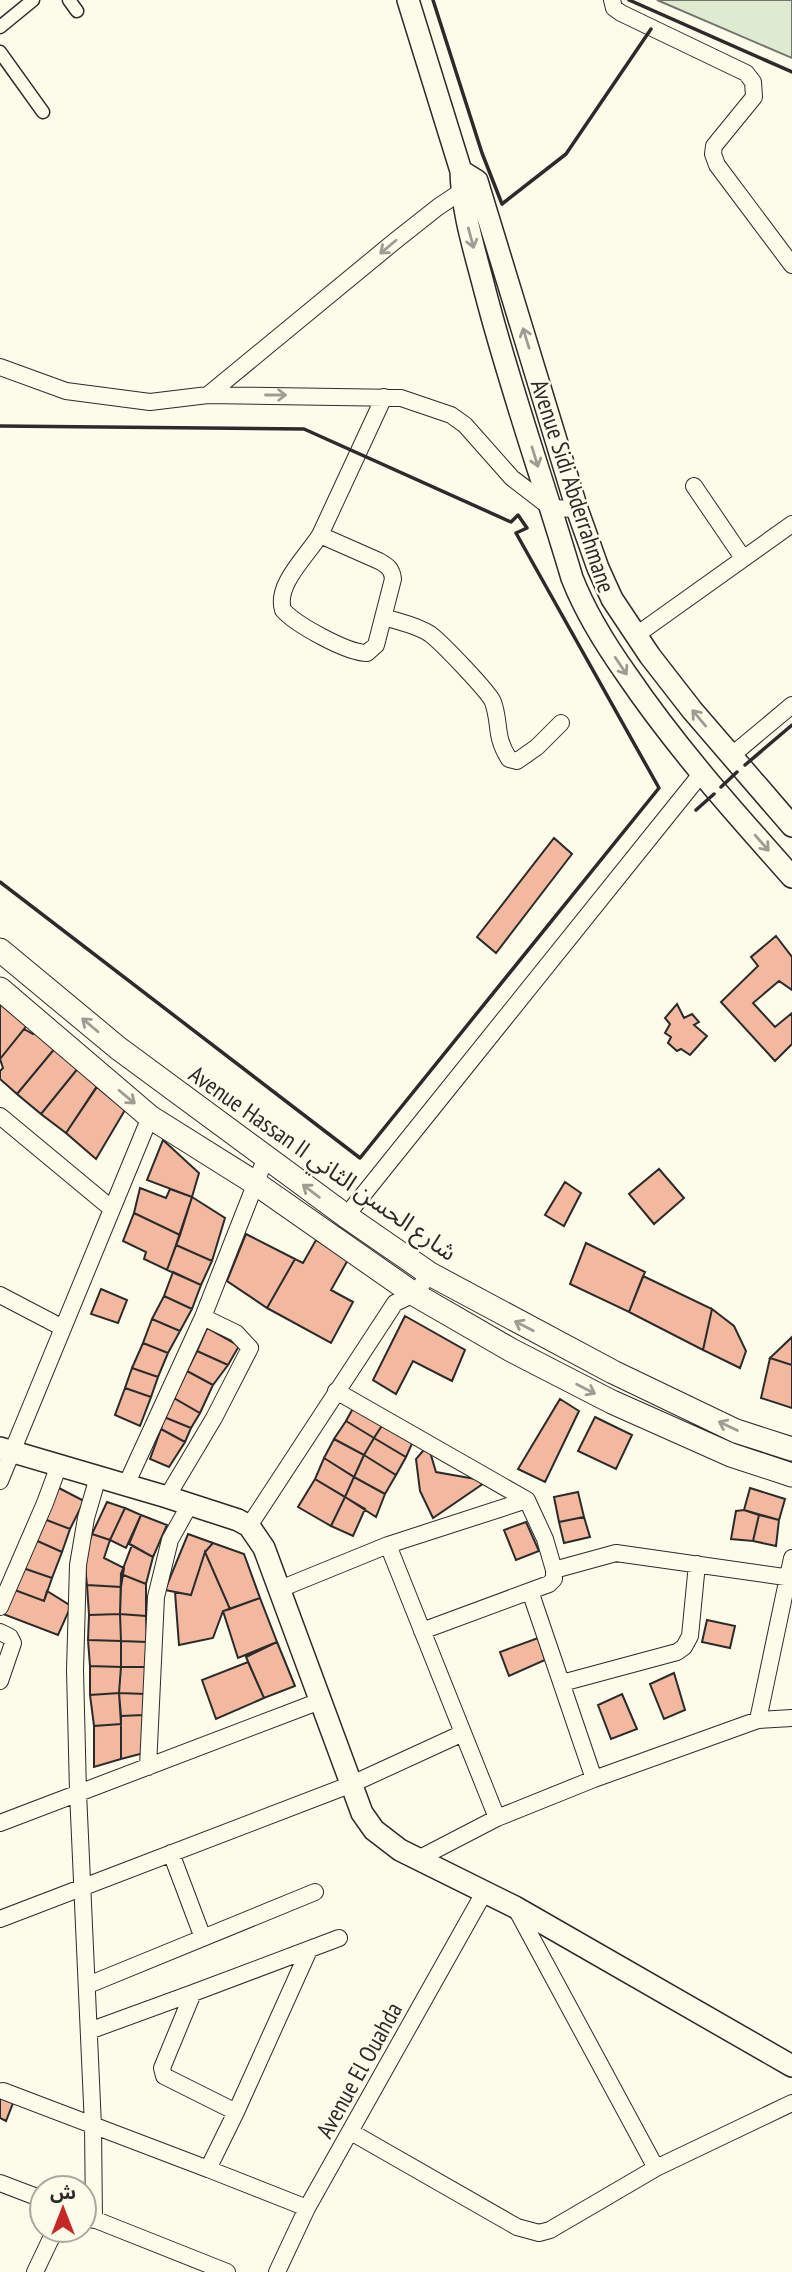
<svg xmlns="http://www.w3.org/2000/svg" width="792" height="2272" font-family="'PT Sans Narrow','Noto Sans Arabic',sans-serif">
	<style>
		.green { fill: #deebd1; stroke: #74746e; stroke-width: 2 }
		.building { fill: #f2b8a0; stroke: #2b2b2b; stroke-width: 2 }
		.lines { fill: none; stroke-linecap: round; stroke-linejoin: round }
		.pedestrian-casing { stroke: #2b2b2b; stroke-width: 15 }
		.minor-casing { stroke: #2b2b2b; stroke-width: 18 }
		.tertiary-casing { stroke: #2b2b2b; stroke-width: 24 }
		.secondary-casing { stroke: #2b2b2b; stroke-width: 25 }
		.pedestrian { stroke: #fdfbea; stroke-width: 12 }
		.minor { stroke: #fdfbea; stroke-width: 16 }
		.tertiary { stroke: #fdfbea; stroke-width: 21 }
		.secondary { stroke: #fdfbea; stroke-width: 23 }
		.wall { stroke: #2b2b2b; stroke-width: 3.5 }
		.oneway { stroke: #9e9d94 }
		.labels { text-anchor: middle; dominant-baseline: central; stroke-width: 5; stroke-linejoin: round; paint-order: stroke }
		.street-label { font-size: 24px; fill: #2b2b2b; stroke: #fdfbea }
	</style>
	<rect width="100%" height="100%" fill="#fdfbea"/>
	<path class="green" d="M 657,0 L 792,0 L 792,58 Z"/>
	<path class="building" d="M 554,838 L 572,854 L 496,953 L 477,937 Z
		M 776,936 L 792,957 L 792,990 L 779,981 L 753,1003 L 775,1027 L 792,1013 L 792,1044 L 775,1061 L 721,1002 L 758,966 L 751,957 Z
		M 0,998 L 29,1023 L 0,1059 Z
		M 677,1004 L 684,1018 L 692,1014 L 699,1022 L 694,1025 L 707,1036 L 690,1055 L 681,1049 L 677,1051 L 668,1043 L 671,1037 L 665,1033 L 670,1024 L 665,1018 Z
		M 24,1029 L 33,1034 L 38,1029 L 56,1047 L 17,1094 L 0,1079 L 0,1071 L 3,1068 L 0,1059 Z
		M 56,1047 L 79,1067 L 41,1114 L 17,1094 Z
		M 79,1067 L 97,1086 L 66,1133 L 41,1114 Z
		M 97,1087 L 125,1110 L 96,1159 L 66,1133 Z
		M 163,1140 L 199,1173 L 192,1197 L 147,1180 Z
		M 659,1169 L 684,1198 L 654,1224 L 629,1194 Z
		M 565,1182 L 581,1193 L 564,1226 L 545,1215 Z
		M 140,1188 L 166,1198 L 170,1189 L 192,1197 L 180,1235 L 134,1213 Z
		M 192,1197 L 225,1218 L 212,1261 L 176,1245 Z
		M 134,1213 L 180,1235 L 167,1270 L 144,1259 L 146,1252 L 123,1241 Z
		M 246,1234 L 295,1259 L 267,1308 L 227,1281 Z
		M 316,1240 L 349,1258 L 331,1290 L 353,1302 L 331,1343 L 267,1308 L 295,1259 L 303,1263 Z
		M 586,1243 L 645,1272 L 629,1312 L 570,1284 Z
		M 176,1245 L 212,1261 L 201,1285 L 167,1270 Z
		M 173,1272 L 201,1285 L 192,1309 L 164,1296 Z
		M 643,1276 L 712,1309 L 703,1350 L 629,1312 Z
		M 101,1289 L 127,1300 L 118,1323 L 91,1314 Z
		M 164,1296 L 192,1309 L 180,1331 L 152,1319 Z
		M 712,1309 L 734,1326 L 746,1351 L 740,1368 L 703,1350 Z
		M 405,1316 L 465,1350 L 452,1381 L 413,1361 L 396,1394 L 373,1380 Z
		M 152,1319 L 180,1331 L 168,1353 L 143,1343 Z
		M 207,1328 L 239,1346 L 228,1365 L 197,1351 Z
		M 792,1337 L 792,1365 L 770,1358 Z
		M 143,1343 L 168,1353 L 158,1377 L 132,1368 Z
		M 197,1351 L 228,1365 L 213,1385 L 187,1371 Z
		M 770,1358 L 792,1365 L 792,1408 L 761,1398 Z
		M 132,1368 L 158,1377 L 151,1397 L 125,1388 Z
		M 187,1371 L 213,1385 L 200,1413 L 174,1398 Z
		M 125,1388 L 151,1397 L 140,1426 L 115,1415 Z
		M 174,1398 L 200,1413 L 191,1428 L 164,1417 Z
		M 560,1399 L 579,1411 L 545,1482 L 518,1469 Z
		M 356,1403 L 385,1421 L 374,1438 L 346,1421 Z
		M 164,1417 L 191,1428 L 185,1442 L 161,1429 Z
		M 595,1417 L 632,1435 L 616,1469 L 578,1451 Z
		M 346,1421 L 374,1438 L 364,1455 L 334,1439 Z
		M 385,1421 L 415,1437 L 406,1457 L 374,1438 Z
		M 161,1429 L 185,1442 L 169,1467 L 150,1459 Z
		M 374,1438 L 406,1457 L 396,1475 L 364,1455 Z
		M 334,1439 L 364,1455 L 354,1477 L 324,1458 Z
		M 428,1445 L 436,1472 L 487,1481 L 433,1518 L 420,1491 L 416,1459 Z
		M 364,1455 L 396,1475 L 385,1494 L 354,1477 Z
		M 324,1458 L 354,1477 L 345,1497 L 315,1479 Z
		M 354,1477 L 385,1494 L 376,1517 L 345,1497 Z
		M 315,1479 L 345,1497 L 331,1526 L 298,1507 Z
		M 57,1487 L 84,1501 L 70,1529 L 44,1519 Z
		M 750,1488 L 785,1499 L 779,1520 L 744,1510 Z
		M 578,1492 L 584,1517 L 559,1522 L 554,1497 Z
		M 345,1497 L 365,1509 L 353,1536 L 331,1526 Z
		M 107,1502 L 125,1508 L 110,1540 L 92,1534 Z
		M 125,1508 L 141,1515 L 126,1548 L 110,1540 Z
		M 744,1510 L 759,1515 L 753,1541 L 731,1539 L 736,1511 Z
		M 141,1515 L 167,1525 L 153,1557 L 129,1544 Z
		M 759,1515 L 779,1520 L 776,1546 L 753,1541 Z
		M 584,1517 L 590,1537 L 564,1543 L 559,1522 Z
		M 44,1519 L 70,1529 L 62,1552 L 33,1539 Z
		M 526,1522 L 539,1551 L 516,1560 L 504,1530 Z
		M 92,1534 L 110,1540 L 104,1558 L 124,1568 L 121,1587 L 87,1585 L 84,1558 Z
		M 188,1534 L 213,1543 L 205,1552 L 191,1595 L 165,1590 Z
		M 33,1539 L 62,1552 L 52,1578 L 23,1568 Z
		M 213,1543 L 244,1554 L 260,1598 L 230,1609 L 205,1552 Z
		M 132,1545 L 153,1557 L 146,1584 L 121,1574 Z
		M 205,1552 L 230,1609 L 223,1611 L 213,1638 L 179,1645 L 175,1592 L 191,1595 Z
		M 23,1568 L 52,1578 L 44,1601 L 12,1589 Z
		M 121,1574 L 146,1584 L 146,1616 L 120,1614 Z
		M 87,1585 L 121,1587 L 120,1614 L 89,1615 Z
		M 12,1589 L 44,1601 L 47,1591 L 71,1606 L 58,1635 L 3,1614 Z
		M 260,1598 L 277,1642 L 238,1658 L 223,1611 Z
		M 120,1614 L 146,1616 L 147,1642 L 121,1641 Z
		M 120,1614 L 121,1641 L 88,1640 L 89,1615 Z
		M 707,1620 L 735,1626 L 730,1648 L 702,1642 Z
		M 538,1638 L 545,1660 L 509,1676 L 500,1652 Z
		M 88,1640 L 121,1641 L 121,1667 L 90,1666 Z
		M 121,1641 L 147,1642 L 147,1667 L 121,1667 Z
		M 277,1642 L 295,1686 L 264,1698 L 246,1657 Z
		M 248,1662 L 264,1698 L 216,1719 L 202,1680 Z
		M 90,1666 L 121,1667 L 119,1693 L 90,1695 Z
		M 121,1667 L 147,1667 L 145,1694 L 119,1693 Z
		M 674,1673 L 685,1710 L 664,1719 L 650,1684 Z
		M 119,1693 L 145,1694 L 143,1715 L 121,1716 Z
		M 119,1693 L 121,1724 L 94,1726 L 90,1695 Z
		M 622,1694 L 637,1729 L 611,1739 L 598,1705 Z
		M 143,1715 L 144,1753 L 121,1759 L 121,1716 Z
		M 121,1724 L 121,1759 L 94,1767 L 94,1726 Z
		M 0,2098 L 13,2103 L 6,2121 L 0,2118 Z"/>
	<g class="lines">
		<g class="pedestrian-casing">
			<path id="pedestrian" d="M 69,0 L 77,11
				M 0,27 L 33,0
				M 0,52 L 43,112"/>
		</g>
		<g class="minor-casing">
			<path id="minor" d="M 612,0 L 614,8 L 621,13 L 746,73 L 753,82 L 754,97 L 714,146 L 713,154 L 717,165 L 792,265
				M 0,367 L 66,391 L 150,402 L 208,395 L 401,398 L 451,415 L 465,425 L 512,478 L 551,508 L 577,509
				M 208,395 L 395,241 L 438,207 L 471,185
				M 694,486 L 743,558
				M 320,535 C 307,556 275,585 283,610 C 295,624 347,653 367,653 L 376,645 L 393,579 C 392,569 388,566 379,561 L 320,535 L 384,397
				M 384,617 C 399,622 417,625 430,634 C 441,642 489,692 493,702 C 501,725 494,735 509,759 L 517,761 L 537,747 L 561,723
				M 635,636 L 792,524
				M 731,756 L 792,705
				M 0,1116 L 112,1209
				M 346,1216 L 701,774
				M 0,1295 L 63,1328
				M 336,1391 L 527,1500 L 545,1539 L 554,1570 L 554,1579 L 549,1584 L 530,1591
				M 0,1481 L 150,1117
				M 126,1485 L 203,1317 L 266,1157
				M 167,1497 L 214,1418 L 250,1348 L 236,1333 L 203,1317
				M 249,1526 L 395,1303 L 414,1294 L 430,1274
				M 388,1545 L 497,1818
				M 554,1570 L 616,1553 L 792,1578
				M 280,1589 L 388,1545 L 527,1500
				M 0,1607 L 45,1503 L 59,1465
				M 422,1631 L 530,1591 L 594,1779
				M 0,1632 L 10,1637 L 13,1643 L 0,1681
				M 562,1683 L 677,1652 L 684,1647 L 690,1636 L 697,1564
				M 758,1720 L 792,1558
				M 148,1767 L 156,1597 L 170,1540 L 190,1504
				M 0,1823 L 320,1701
				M 171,1853 L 203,1938
				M 416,1860 L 497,1818 L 594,1779 L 758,1720 L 792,1718
				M 515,1907 L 656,2168
				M 0,1919 L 352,1784 L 463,1733
				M 309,1950 L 236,2112 L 164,2076 L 162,2068 L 193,1993 L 339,1938
				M 88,1985 L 315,1892
				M 89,2031 L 193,1993
				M 3,2091 L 208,2169 L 236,2112
				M 351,2132 L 517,2227 L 539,2233 L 550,2230 L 656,2168 L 792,2103
				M 208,2169 L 307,2208
				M 0,2183 L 42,2199
				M 86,2216 L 227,2272
				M 94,2220 L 93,2126 L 78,1792 L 75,1670 L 78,1565 L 86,1518 L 98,1477
				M 35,2272 L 55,2230
				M 277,2272 L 307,2208 L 485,1891"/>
		</g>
		<g class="tertiary-casing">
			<path id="tertiary" d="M 408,0 L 461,171 C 462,212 475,252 485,291 C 510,388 544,483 572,578 C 586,614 605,644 627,675 C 676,747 734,812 792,877
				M 461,171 L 477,181 L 577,509 L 598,568 L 612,599 L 650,656 L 692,710 L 792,826
				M 0,1448 L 167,1497 L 238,1520 L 249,1526 L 264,1548 L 362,1813 L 374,1830 L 400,1850 L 515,1907 L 792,2066"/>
		</g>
		<g class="secondary-casing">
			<path id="secondary" d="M 0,950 L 118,1048 L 346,1216 L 430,1274 L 613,1372 L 736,1431 L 792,1449
				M 0,989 L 150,1117 L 255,1183 L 414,1294 L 511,1350 L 612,1402 L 731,1455 L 792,1475"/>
		</g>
		<use href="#pedestrian" class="pedestrian"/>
		<use href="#minor" class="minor"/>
		<use href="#tertiary" class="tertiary"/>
		<use href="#secondary" class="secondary"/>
		<path class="wall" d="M 433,0 L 482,153 L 502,204 L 566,154 L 651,29
			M 629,0 L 792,72
			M 0,426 L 304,429 L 511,522 L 518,515 L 527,528 L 516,533 L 659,788 L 360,1158 L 0,882
			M 745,765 L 792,725
			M 721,787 L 737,772
			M 696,810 L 714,794"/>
	</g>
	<defs><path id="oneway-shaft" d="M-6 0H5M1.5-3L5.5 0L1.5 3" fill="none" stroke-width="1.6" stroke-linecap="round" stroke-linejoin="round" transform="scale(1.75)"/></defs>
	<g class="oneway">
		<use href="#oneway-shaft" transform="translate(471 238) rotate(75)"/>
		<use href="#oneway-shaft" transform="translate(388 247) rotate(140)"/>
		<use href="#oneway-shaft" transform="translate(526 338) rotate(-107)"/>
		<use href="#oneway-shaft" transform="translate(276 395)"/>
		<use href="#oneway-shaft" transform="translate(535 457) rotate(73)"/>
		<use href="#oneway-shaft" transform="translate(621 666) rotate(56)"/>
		<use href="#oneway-shaft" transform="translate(699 718) rotate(-130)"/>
		<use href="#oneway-shaft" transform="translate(762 843) rotate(49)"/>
		<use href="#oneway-shaft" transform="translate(90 1025) rotate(-140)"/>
		<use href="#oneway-shaft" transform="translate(127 1097) rotate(40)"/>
		<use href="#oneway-shaft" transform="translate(311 1191) rotate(-143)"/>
		<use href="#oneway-shaft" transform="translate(524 1326) rotate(-153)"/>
		<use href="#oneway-shaft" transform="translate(586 1389) rotate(27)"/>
		<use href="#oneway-shaft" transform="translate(728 1426) rotate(-155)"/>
	</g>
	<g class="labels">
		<g class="street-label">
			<text transform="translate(573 486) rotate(72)">Avenue Sidi Abderrahmane</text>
			<text transform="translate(323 1163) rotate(35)">Avenue Hassan II شارع الحسن الثاني</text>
			<text transform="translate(359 2070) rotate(-61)">Avenue El Ouahda</text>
		</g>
	</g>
	<g transform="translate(63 2209)"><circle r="33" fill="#fdfbea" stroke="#a9a89e" stroke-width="2"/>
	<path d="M0-5L12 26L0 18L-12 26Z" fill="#c62828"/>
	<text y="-10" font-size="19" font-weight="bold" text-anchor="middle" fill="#2b2b2b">ش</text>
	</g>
</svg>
